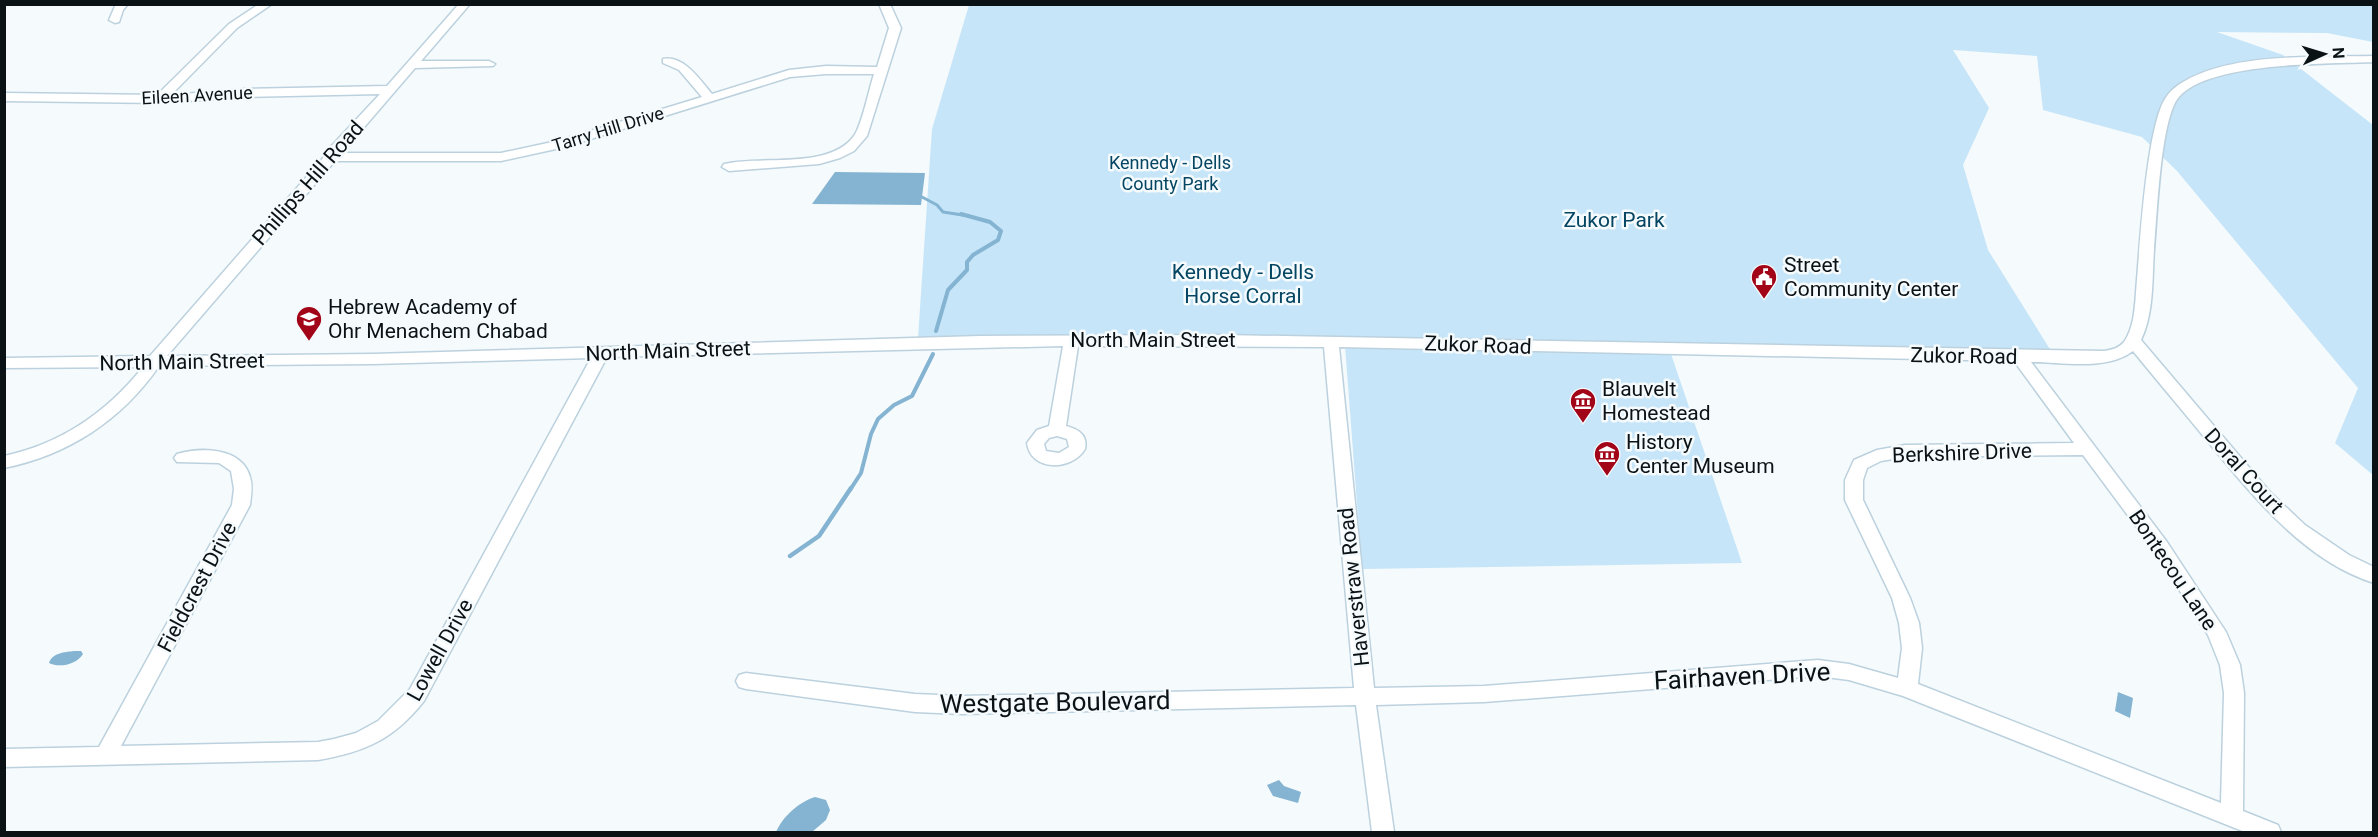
<svg xmlns="http://www.w3.org/2000/svg" width="2378" height="837" font-family="Roboto,sans-serif">
	<style>
		.green { fill: #c6e5f8 }
		.water { fill: #84b4d1 }
		.lines { fill: none; stroke-linecap: round; stroke-linejoin: round }
		.stream-far2 { stroke: #84b4d1; stroke-width: 3 }
		.stream-far1 { stroke: #84b4d1; stroke-width: 4 }
		.stream { stroke: #84b4d1; stroke-width: 4.5 }
		.river { fill: #84b4d1; fill-rule: evenodd }
		.minor-casing { stroke: #bcd1de; stroke-width: 3 }
		.minor { fill: #fff; fill-rule: evenodd }
		.labels { text-anchor: middle; dominant-baseline: central; stroke-width: 5; stroke-linejoin: round; paint-order: stroke }
		.far-street-label { font-size: 18px; fill: #0b1216; stroke: #f5fafc }
		.far-park-label { font-size: 18px; fill: #034562; stroke: #f5fafc }
		.street-label { font-size: 21px; fill: #0b1216; stroke: #f5fafc }
		.park-label { font-size: 21px; fill: #034562; stroke: #f5fafc }
		.poi-label { font-size: 21px; fill: #0b1216; stroke: #f5fafc; text-anchor: start }
		.near-street-label { font-size: 26px; fill: #0b1216; stroke: #f5fafc }
	</style>
	<rect width="100%" height="100%" fill="#f5fafc"/>
	<path class="green" d="M 969,5 L 2373,5 L 2373,42 L 2327,33 L 2217,32 L 2283,55 L 2373,125 L 2373,475 L 2335,443 L 2358,388 L 2177,171 L 2142,137 L 2043,110 L 2037,56 L 1953,50 L 1989,108 L 1963,165 L 1988,250 L 2053,354 L 1357,340 L 918,338 L 932,129 Z
		M 1345,346 L 1670,351 L 1742,563 L 1362,569 Z"/>
	<path class="water" d="M 835,172 L 925,173 L 921,205 L 812,204 Z
		M 74,651 L 81,651 L 83,654 C 76,665 59,668 49,663 C 52,653 65,652 74,651 Z
		M 2118,692 L 2133,698 L 2130,718 L 2115,711 Z
		M 1279,780 L 1284,786 L 1301,792 L 1298,803 L 1273,796 L 1267,785 Z"/>
	<g class="lines">
		<path class="stream-far2" d="M 922,197 L 937,205 L 943,212 L 969,216"/>
		<path class="stream-far1" d="M 936,331 L 948,290 L 967,270 L 967,262 L 973,255 L 998,240 L 1001,231 L 990,222 L 961,214
			M 850,490 L 861,473 L 871,434 L 878,419 L 894,405 L 912,396 L 933,354"/>
		<path class="stream" d="M 790,556 L 819,536 L 851,488"/>
		<path class="river" d="M 815,797 L 826,800 L 830,810 L 826,820 L 812,832 L 776,832 C 782,817 799,802 815,797 Z"/>
		<g class="minor-casing">
			<path id="minor" d="M 116,4 L 128,4 L 123,10 L 119,22 L 115,23 L 109,20 Z
				M 259,4 L 272,4 L 237,28 L 171,95 L 244,89 L 387,86 L 459,4 L 470,4 L 421,61 L 489,61 L 495,64 L 493,66 L 415,68 L 342,153 L 501,153 L 557,141 L 702,97 L 679,70 L 663,63 L 663,59 C 684,55 700,80 712,94 L 789,70 L 826,66 L 877,67 L 889,28 L 879,4 L 890,4 L 901,28 L 867,136 L 854,151 L 840,158 L 819,164 L 729,171 L 722,167 L 724,164 C 761,155 829,170 854,136 C 862,125 869,89 874,74 L 826,74 L 790,77 L 565,147 L 501,161 L 335,161 L 167,356 L 373,354 L 980,336 L 1222,335 L 2104,351 C 2112,350 2119,348 2124,342 C 2136,325 2135,299 2137,280 C 2140,243 2147,121 2167,96 C 2171,90 2179,84 2185,81 C 2233,53 2318,57 2374,56 L 2374,62 C 2331,64 2200,61 2176,101 C 2160,129 2157,216 2154,250 C 2152,279 2154,313 2141,340 L 2270,492 L 2305,525 L 2349,555 L 2374,567 L 2374,583 C 2304,561 2253,496 2209,443 C 2184,412 2158,382 2133,351 C 2107,371 2062,362 2031,362 L 2167,542 L 2226,632 L 2240,665 L 2244,693 L 2243,811 L 2278,825 L 2281,832 L 2245,832 L 1903,696 L 1849,680 L 1818,676 L 1484,702 L 1376,705 L 1394,832 L 1372,832 L 1356,705 L 962,714 L 915,712 L 746,689 L 739,687 L 736,681 L 739,675 L 746,673 L 915,694 L 962,696 L 1354,688 L 1324,347 L 1078,346 L 1066,426 C 1078,429 1088,435 1085,449 C 1072,471 1031,472 1027,443 L 1037,430 L 1049,426 L 1063,346 L 607,357 L 424,701 C 394,739 365,752 318,760 L 4,767 L 4,749 L 99,747 L 232,505 L 234,489 L 231,471 L 219,463 L 177,462 L 174,458 L 177,454 C 201,447 242,447 250,477 C 253,486 251,496 250,505 L 121,746 L 318,742 L 334,739 L 356,733 L 378,721 L 410,689 L 591,358 L 373,364 L 159,366 C 122,420 68,455 4,468 L 4,456 C 61,444 107,412 143,367 L 4,368 L 4,358 L 150,356 L 323,158 L 324,154 L 380,94 L 244,97 L 160,103 L 4,101 L 4,93 L 157,95 L 229,24 ZM 1339,347 L 2014,361 L 2074,443 L 1905,445 L 1877,450 L 1854,460 L 1845,480 L 1845,500 L 1892,598 L 1899,623 L 1902,648 L 1898,678 L 1849,664 L 1818,660 L 1484,686 L 1374,688 ZM 1057,436 L 1067,439 L 1069,447 L 1059,453 L 1046,451 L 1044,444 L 1049,438 ZM 2083,455 L 2155,552 L 2208,635 L 2220,665 L 2224,693 L 2221,803 L 1918,684 L 1922,648 L 1919,623 L 1910,598 L 1863,500 L 1863,480 L 1867,468 L 1881,461 L 1905,457 Z"/>
		</g>
		<use href="#minor" class="minor"/>
	</g>
	<defs>
		<g id="civic-pin" transform="scale(1.35)"><path d="M0 17L-7.5 6A9.5 9.5 0 1 1 7.5 6Z" fill="#a20518" stroke="#f5fafc"/><path d="M-.6-6.5H3V-4.5H.6V-3L4-1V1h2V6H-6V1h2V-1L-.6-3ZM-1.2 2.5V6h2.4V2.5Z" fill="#fff"/></g>
		<g id="school-pin" transform="scale(1.35)"><path d="M0 17L-7.5 6A9.5 9.5 0 1 1 7.5 6Z" fill="#a20518" stroke="#f5fafc"/><path d="M0-5L7-2L0 1L-7-2ZM-4 1L0 2.5L4 1V4Q0 6-4 4Z" fill="#fff"/></g>
		<g id="museum-pin" transform="scale(1.35)"><path d="M0 17L-7.5 6A9.5 9.5 0 1 1 7.5 6Z" fill="#a20518" stroke="#f5fafc"/><path d="M0-6L6-3V-2H-6V-3ZM-5-1h2V3h-2ZM-1-1h2V3h-2ZM3-1h2V3H3ZM-6 4H6V6H-6Z" fill="#fff"/></g>
	</defs>
	<g fill-rule="evenodd">
		<use href="#civic-pin" x="1764" y="277"/>
		<use href="#school-pin" x="309" y="319"/>
		<use href="#museum-pin" x="1583" y="401"/>
		<use href="#museum-pin" x="1607" y="454"/>
	</g>
	<g class="labels">
		<g class="far-street-label">
			<text transform="translate(197 95) rotate(-3)">Eileen Avenue</text>
			<text transform="translate(608 129) rotate(-17)">Tarry Hill Drive</text>
		</g>
		<g class="far-park-label">
			<text x="1170" y="162">Kennedy - Dells<tspan x="1170" dy="21">County Park</tspan></text>
		</g>
		<g class="street-label">
			<text transform="translate(308 183) rotate(-49)">Phillips Hill Road</text>
			<text x="1153" y="340">North Main Street</text>
			<text transform="translate(1478 345) rotate(2)">Zukor Road</text>
			<text transform="translate(668 351) rotate(-2)">North Main Street</text>
			<text transform="translate(1964 356) rotate(1)">Zukor Road</text>
			<text transform="translate(182 362) rotate(-1)">North Main Street</text>
			<text transform="translate(1962 453) rotate(-2)">Berkshire Drive</text>
			<text transform="translate(2244 471) rotate(48)">Doral Court</text>
			<text transform="translate(2173 570) rotate(56)">Bontecou Lane</text>
			<text transform="translate(197 587) rotate(-62)">Fieldcrest Drive</text>
			<text transform="translate(1354 587) rotate(-96)">Haverstraw Road</text>
			<text transform="translate(440 650) rotate(-61)">Lowell Drive</text>
		</g>
		<g class="park-label">
			<text x="1614" y="220">Zukor Park</text>
			<text x="1243" y="272">Kennedy - Dells<tspan x="1243" dy="24">Horse Corral</tspan></text>
		</g>
		<g class="poi-label">
			<text x="1784" y="265">Street<tspan x="1784" dy="24">Community Center</tspan></text>
			<text x="328" y="307">Hebrew Academy of<tspan x="328" dy="24">Ohr Menachem Chabad</tspan></text>
			<text x="1602" y="389">Blauvelt<tspan x="1602" dy="24">Homestead</tspan></text>
			<text x="1626" y="442">History<tspan x="1626" dy="24">Center Museum</tspan></text>
		</g>
		<g class="near-street-label">
			<text transform="translate(1742 676) rotate(-3)">Fairhaven Drive</text>
			<text transform="translate(1055 702) rotate(-1)">Westgate Boulevard</text>
		</g>
	</g>
	<rect width="2378" height="837" fill="none" stroke="#0b1216" stroke-width="12"/>
	<g transform="translate(2324 54) rotate(86)" stroke="#f5fafc" stroke-width="4.5" paint-order="stroke">
	<path d="M0-4.5L10 22L0 15L-10 22Z" fill="#0b1216"/>
	<text y="-9" font-size="16" font-weight="bold" text-anchor="middle" fill="#0b1216">N</text>
	</g>
</svg>
